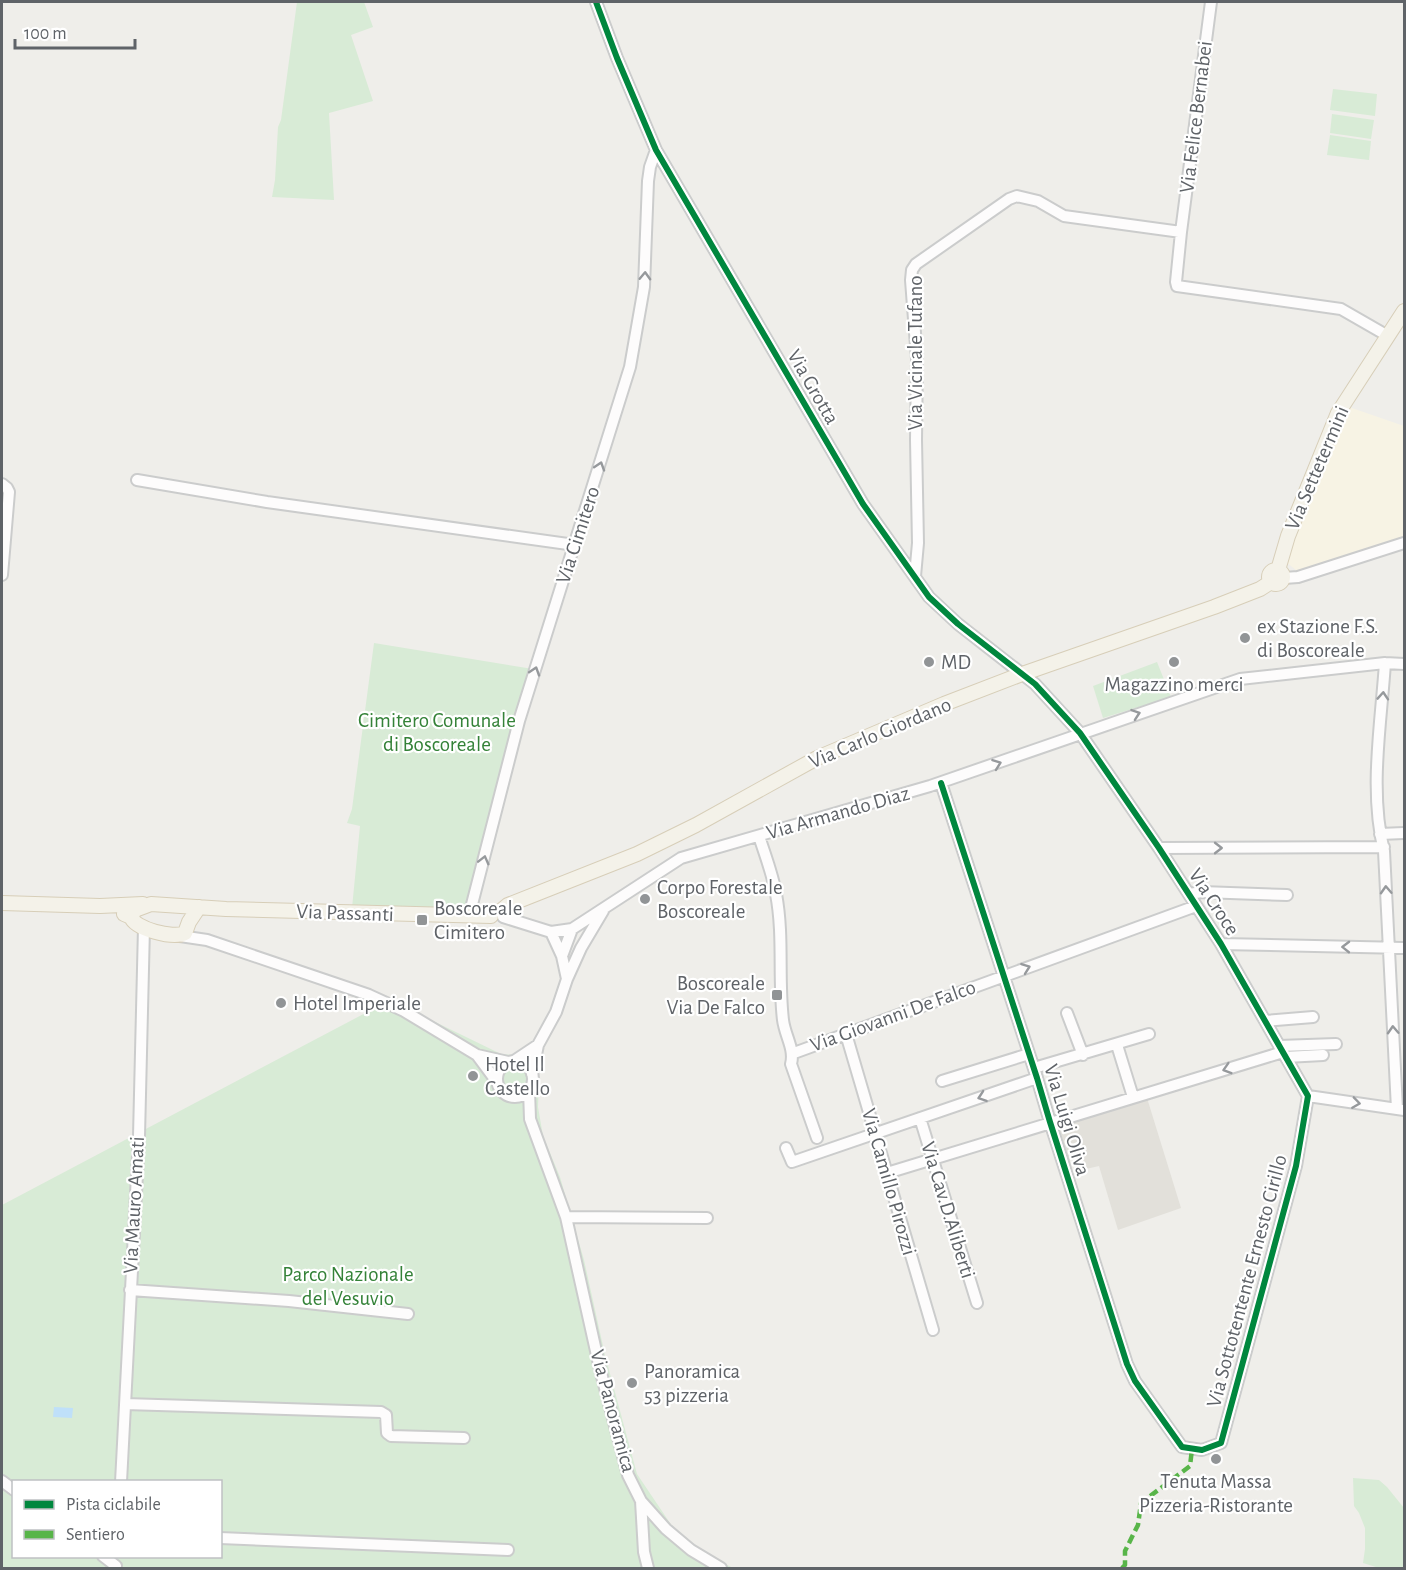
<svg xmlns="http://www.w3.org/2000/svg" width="1406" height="1570" font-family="'Alegreya Sans',sans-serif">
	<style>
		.commercial { fill: #f7f3e4 }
		.education { fill: #e2e0da }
		.green { fill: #d8ebd6; fill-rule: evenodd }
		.water { fill: #bfe0f9 }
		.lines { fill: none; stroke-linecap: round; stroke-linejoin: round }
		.minor-casing { stroke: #cbcccc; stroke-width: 14 }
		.major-casing { stroke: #d7ceb8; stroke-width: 16 }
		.minor { stroke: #fdfcfc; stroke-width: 10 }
		.major { stroke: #f4f2e9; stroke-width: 14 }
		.quiet { stroke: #58b549; stroke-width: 4.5; stroke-dasharray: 9 4.5; stroke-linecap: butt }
		.cycleway-casing { stroke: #fff; stroke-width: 10 }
		.cycleway { stroke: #00873e; stroke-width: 6 }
		.oneway { stroke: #96999c }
		.poi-dot { fill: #919496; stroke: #fff; stroke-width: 2 }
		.labels { text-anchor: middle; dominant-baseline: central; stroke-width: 4.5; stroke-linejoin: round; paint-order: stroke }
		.street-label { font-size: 21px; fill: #5f6368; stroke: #fff }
		.poi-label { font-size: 21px; fill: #5f6368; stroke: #fff; text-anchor: start }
		.park-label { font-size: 21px; fill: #348238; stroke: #fff }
	</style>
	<rect width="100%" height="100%" fill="#efeeea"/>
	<path class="commercial" d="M 1349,407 L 1404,426 L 1404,539 L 1297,571 L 1286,562 L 1337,434 Z"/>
	<path class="education" d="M 1147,1098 L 1181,1208 L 1118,1230 L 1099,1166 L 1086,1169 L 1082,1156 L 1069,1160 L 1058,1125 Z"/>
	<path class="green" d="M 297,2 L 364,2 L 373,27 L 351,35 L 373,101 L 329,113 L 334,200 L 272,197 L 275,180 L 278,127 L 281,120 Z
		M 1333,89 L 1377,94 L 1375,116 L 1330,110 Z
		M 1332,114 L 1374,120 L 1371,139 L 1330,133 Z
		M 1330,135 L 1371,141 L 1369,160 L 1327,155 Z
		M 374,643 L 533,669 L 468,912 L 352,908 L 360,826 L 347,823 L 352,809 Z
		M 1157,662 L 1171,697 L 1103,718 L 1093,686 Z
		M 390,1000 L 501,1054 L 527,1056 L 534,1063 L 539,1082 L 538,1107 L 543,1136 L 560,1177 L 584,1260 L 605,1355 L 637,1474 L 672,1526 L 695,1548 L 733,1568 L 2,1568 L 2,1205 ZM 14,1482 L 220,1482 L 220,1556 L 14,1556 Z
		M 1353,1478 L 1379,1480 L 1387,1487 L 1404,1508 L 1404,1568 L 1379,1568 L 1363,1563 L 1365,1549 L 1365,1528 L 1359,1513 L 1354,1506 Z"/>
	<path class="water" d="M 54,1407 L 73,1408 L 72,1418 L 53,1417 Z"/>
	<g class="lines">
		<g class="minor-casing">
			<path id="minor" d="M 596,2 L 617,58 L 656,150 L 863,504 L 929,597 L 958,624 L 1035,684 L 1080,733 L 1159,848 L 1221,944 L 1308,1096
				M 1181,232 L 1211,2
				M 137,480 L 267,502 L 575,545
				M 2,484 L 7,488 L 9,492 L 2,575
				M 915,576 L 918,543 L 916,440 L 917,359 L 911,280 L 912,270 L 916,264 L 1009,199 L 1017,196 L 1038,201 L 1064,216 L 1181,232 L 1176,282 L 1177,286 L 1341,309 L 1388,336
				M 1284,578 L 1298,577 L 1404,543
				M 1385,663 C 1381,724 1369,791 1384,851 L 1397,1109
				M 941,783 L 1037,1078 L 1050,1122 L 1127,1364 L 1135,1381 L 1182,1447 L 1202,1450 L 1221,1443 L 1296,1166 L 1308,1096
				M 1380,834 L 1404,833
				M 759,836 C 765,855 773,875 776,894 C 784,936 778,978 783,1020 C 785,1036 795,1049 791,1064 L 817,1138
				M 1159,848 L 1384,847
				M 1189,894 L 1202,892 L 1287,895
				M 469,916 L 519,721 L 630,367 L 644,287 L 648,181 L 650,167 L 656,150
				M 503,917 L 551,932 L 572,929
				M 551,932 L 562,956 L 567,979
				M 180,936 L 207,940 L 369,995 L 404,1011 L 477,1055 L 508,1062
				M 1221,944 L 1404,948
				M 562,956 L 572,929 L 681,858 L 930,786 L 1240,679 L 1385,663 L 1404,664
				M 1067,1013 L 1083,1055
				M 1265,1021 L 1313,1017
				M 846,1034 L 933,1330
				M 1117,1045 L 1133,1097
				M 1279,1046 L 1336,1044
				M 794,1053 L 1196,906
				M 477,1055 L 497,1082
				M 1286,1057 L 1323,1055
				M 514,1061 L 538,1045
				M497 1079a18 18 0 1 1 36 0a18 18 0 1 1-36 0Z
				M 1034,1068 L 1149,1034
				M 532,1074 L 538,1045 L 556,1012 L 567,979 L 581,948 L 603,911
				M 942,1081 L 1029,1054
				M 529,1090 L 530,1119 L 566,1217 L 600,1369 L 628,1475 L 641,1501 L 666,1529 L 691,1550 L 721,1568
				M 1308,1096 L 1404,1110
				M 920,1118 L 977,1303
				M 786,1148 L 792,1162 L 1037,1078
				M 887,1173 L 1283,1052
				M 566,1217 L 707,1218
				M 130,1290 L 289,1301 L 408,1314
				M 125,1404 L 381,1412 L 386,1415 L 387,1433 L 391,1436 L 464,1438
				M 2,1481 L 14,1490
				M 121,1482 L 139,1136 L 144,927
				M 641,1501 L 644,1552 L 648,1568
				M 220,1538 L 508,1550
				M 103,1556 L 116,1566"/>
		</g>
		<g class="major-casing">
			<path id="major" d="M1269 577a7 7 0 1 1 14 0a7 7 0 1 1-14 0Z
				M 1278,570 L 1288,536 L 1338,413 L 1404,311
				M 2,903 L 100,906 L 143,904
				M 502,910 L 508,905 L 637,854 L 696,825 L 817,758 L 944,704 L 1022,674 L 1214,607 L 1260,589 L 1271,582
				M 124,914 L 131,917 C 135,929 173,939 185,933 L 189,922 L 199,907
				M 131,917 L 135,910 L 151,904 L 226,909 L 491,916"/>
		</g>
		<use href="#minor" class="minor"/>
		<use href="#major" class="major"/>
		<path class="quiet" d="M 1122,1568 L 1125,1565 L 1125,1551 L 1138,1525 L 1141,1503 L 1190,1466 L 1192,1449"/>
		<g class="cycleway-casing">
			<path id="cycleway" d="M 596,2 L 617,58 L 656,150 L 863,504 L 929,597 L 958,624 L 1035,684 L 1080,733 L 1159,848 L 1221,944 L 1308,1096 L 1296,1166 L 1221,1443 L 1202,1450 L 1182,1447 L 1135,1381 L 1127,1364 L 1050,1122 L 1037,1078 L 941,783"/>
		</g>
		<use href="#cycleway" class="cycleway"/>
	</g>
	<defs><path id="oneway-chevron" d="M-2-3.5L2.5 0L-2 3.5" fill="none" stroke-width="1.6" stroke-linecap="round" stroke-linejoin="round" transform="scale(1.5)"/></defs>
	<g class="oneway">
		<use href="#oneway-chevron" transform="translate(645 276) rotate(-88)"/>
		<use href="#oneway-chevron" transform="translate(600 466) rotate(-72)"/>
		<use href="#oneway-chevron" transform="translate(535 671) rotate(-72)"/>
		<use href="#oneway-chevron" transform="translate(1383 696) rotate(-86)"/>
		<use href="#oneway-chevron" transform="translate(1136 714) rotate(-19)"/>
		<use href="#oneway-chevron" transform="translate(997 764) rotate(-20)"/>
		<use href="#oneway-chevron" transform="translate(1218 848)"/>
		<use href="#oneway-chevron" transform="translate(484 860) rotate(-76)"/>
		<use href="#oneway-chevron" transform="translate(1386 890) rotate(-93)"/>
		<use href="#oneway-chevron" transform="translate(1346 947) rotate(-179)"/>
		<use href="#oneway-chevron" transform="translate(1026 968) rotate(-20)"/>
		<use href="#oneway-chevron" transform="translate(1393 1030) rotate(-93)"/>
		<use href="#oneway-chevron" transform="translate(1227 1069) rotate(163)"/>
		<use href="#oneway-chevron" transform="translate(982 1097) rotate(161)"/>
		<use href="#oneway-chevron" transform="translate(1356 1103) rotate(8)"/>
	</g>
	<g class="poi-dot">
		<circle cx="1245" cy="638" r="6"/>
		<circle cx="929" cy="662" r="6"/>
		<circle cx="1174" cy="662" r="6"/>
		<circle cx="645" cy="899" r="6"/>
		<rect x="416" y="914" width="12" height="12" rx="3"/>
		<rect x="771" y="989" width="12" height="12" rx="3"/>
		<circle cx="281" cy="1003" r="6"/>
		<circle cx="473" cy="1076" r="6"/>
		<circle cx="632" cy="1383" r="6"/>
		<circle cx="1216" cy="1459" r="6"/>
	</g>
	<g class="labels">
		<g class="street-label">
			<text transform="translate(1196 117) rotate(-83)">Via Felice Bernabei</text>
			<text transform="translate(915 353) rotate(-90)">Via Vicinale Tufano</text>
			<text transform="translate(813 387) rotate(60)">Via Grotta</text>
			<text transform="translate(1317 468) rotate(-67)">Via Settetermini</text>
			<text transform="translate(578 535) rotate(-72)">Via Cimitero</text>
			<text transform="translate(880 733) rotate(-23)">Via Carlo Giordano</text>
			<text transform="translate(838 813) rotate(-16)">Via Armando Diaz</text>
			<text transform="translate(1214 902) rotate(57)">Via Croce</text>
			<text transform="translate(345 913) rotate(2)">Via Passanti</text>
			<text transform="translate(893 1016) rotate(-20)">Via Giovanni De Falco</text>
			<text transform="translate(1067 1120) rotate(73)">Via Luigi Oliva</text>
			<text transform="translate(889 1182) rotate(74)">Via Camillo Pirozzi</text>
			<text transform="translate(134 1205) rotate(-87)">Via Mauro Amati</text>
			<text transform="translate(948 1210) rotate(73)">Via Cav.D.Aliberti</text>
			<text transform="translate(1247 1281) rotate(-75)">Via Sottotentente Ernesto Cirillo</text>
			<text transform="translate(613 1411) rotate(75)">Via Panoramica</text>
		</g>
		<g class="poi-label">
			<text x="1257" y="626">ex Stazione F.S.<tspan x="1257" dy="24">di Boscoreale</tspan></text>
			<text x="941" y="662">MD</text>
			<text x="1174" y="684" text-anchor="middle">Magazzino merci</text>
			<text x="657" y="887">Corpo Forestale<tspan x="657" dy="24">Boscoreale</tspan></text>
			<text x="434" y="908">Boscoreale<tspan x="434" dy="24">Cimitero</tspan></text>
			<text x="765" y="983" text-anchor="end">Boscoreale<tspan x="765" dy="24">Via De Falco</tspan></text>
			<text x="293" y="1003">Hotel Imperiale</text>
			<text x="485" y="1064">Hotel Il<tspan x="485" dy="24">Castello</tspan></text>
			<text x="644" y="1371">Panoramica<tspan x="644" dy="24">53 pizzeria</tspan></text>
			<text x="1216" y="1481" text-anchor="middle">Tenuta Massa<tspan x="1216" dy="24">Pizzeria-Ristorante</tspan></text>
		</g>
		<g class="park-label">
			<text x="437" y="720">Cimitero Comunale<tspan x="437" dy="24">di Boscoreale</tspan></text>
			<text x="348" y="1274">Parco Nazionale<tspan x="348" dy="24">del Vesuvio</tspan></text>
		</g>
	</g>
	<rect width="1406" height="1570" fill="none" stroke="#5f6368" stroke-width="6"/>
	<rect x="12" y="1480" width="210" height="78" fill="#ffffff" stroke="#bfc1c3" stroke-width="1.5"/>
	<rect x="24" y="1500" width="30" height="9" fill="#00873e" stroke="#bfc1c3" stroke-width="1.5"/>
	<text x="66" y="1510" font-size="18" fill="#5f6368">Pista ciclabile</text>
	<rect x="24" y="1530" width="30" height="9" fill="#58b549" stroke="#bfc1c3" stroke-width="1.5"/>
	<text x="66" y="1540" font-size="18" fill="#5f6368">Sentiero</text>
	<path d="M15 39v9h120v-9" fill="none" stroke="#5f6368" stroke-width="3"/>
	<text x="24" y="39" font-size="18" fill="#5f6368" stroke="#ffffff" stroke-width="4.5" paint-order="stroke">100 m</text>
</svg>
